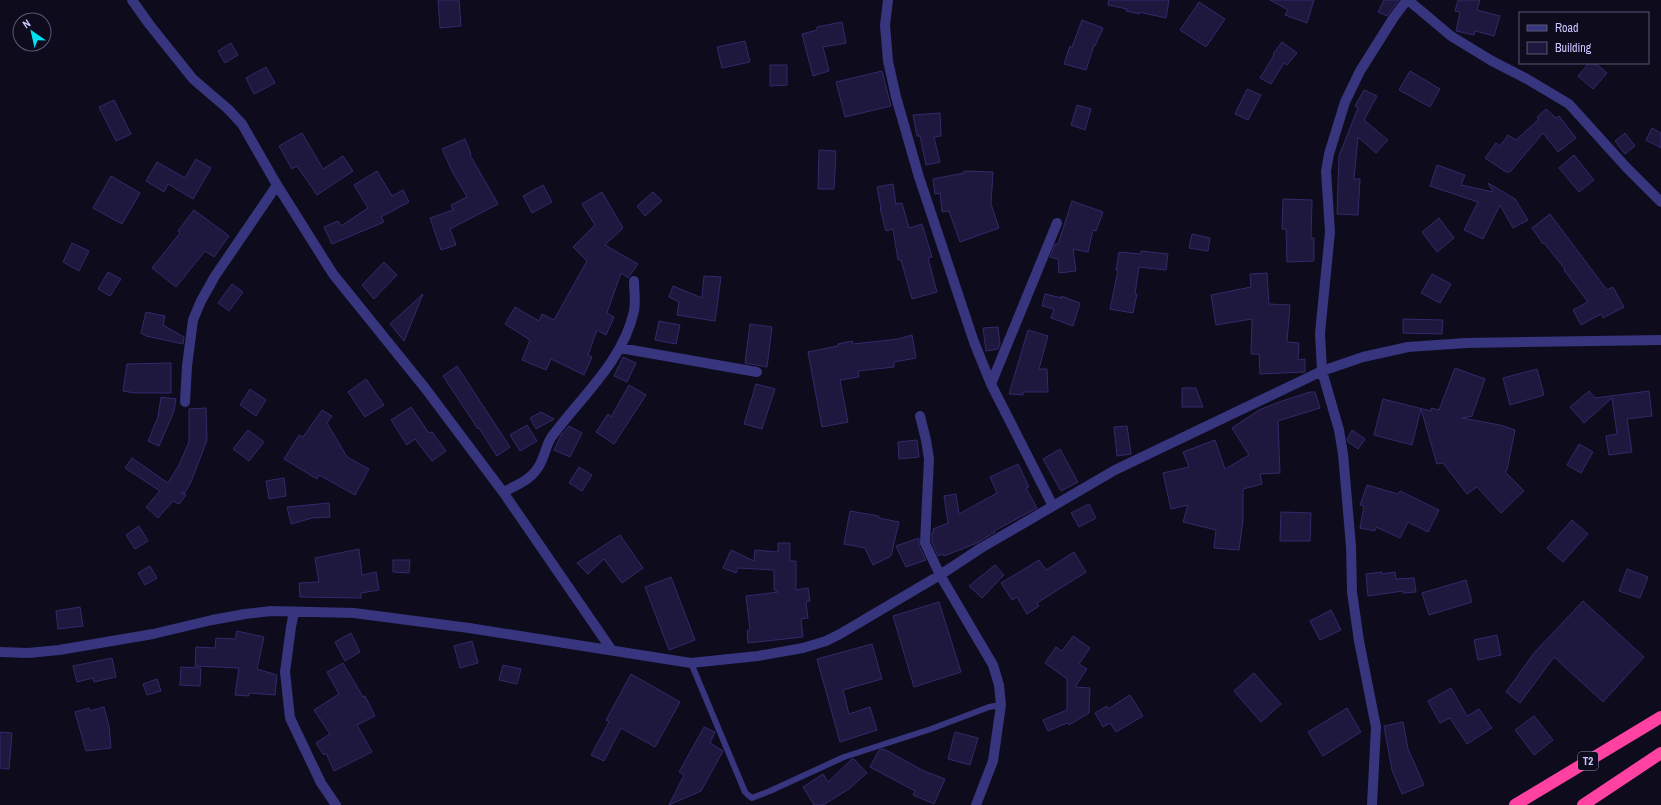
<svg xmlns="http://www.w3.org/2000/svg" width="1661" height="805" font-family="'Archivo Narrow',sans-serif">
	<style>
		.building { fill: #1e173e; stroke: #34296b }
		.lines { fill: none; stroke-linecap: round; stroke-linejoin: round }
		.lane { stroke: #36357d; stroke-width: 6 }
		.street { stroke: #36357d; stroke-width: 10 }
		.highway { stroke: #ff42a2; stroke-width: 12 }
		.labels { text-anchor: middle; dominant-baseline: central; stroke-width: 3; stroke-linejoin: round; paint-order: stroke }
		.shield { fill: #0e0b1d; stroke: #938fbb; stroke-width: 1 }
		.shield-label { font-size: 11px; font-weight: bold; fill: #ccc7ff }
	</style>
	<rect width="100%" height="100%" fill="#0e0b1d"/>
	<path class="building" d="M 438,0 L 459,0 L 461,26 L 440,28 Z
		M 1109,0 L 1169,0 L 1166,18 L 1139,12 L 1139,14 L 1126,11 L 1127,9 L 1108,5 Z
		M 1270,0 L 1314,0 L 1307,23 L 1285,15 L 1288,10 Z
		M 1384,0 L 1399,0 L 1387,16 L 1378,12 Z
		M 1458,0 L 1480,0 L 1477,10 L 1500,16 L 1494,36 L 1475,31 L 1474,35 L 1456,31 L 1460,12 L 1455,11 Z
		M 1199,2 L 1225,19 L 1206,47 L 1180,30 Z
		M 1082,20 L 1103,28 L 1095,46 L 1094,45 L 1086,70 L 1064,64 L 1070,46 L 1072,47 Z
		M 842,22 L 846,43 L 823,47 L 829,71 L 813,76 L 802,34 L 817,30 L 817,27 Z
		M 745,41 L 750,62 L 722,68 L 717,47 Z
		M 1282,42 L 1297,53 L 1287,65 L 1284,63 L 1271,84 L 1260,78 L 1274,55 L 1273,54 Z
		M 231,43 L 238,55 L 225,63 L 218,51 Z
		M 1589,63 L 1595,63 L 1607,73 L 1593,89 L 1578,76 Z
		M 770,65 L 787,65 L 787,85 L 770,86 Z
		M 266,67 L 275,83 L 254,94 L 246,78 Z
		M 882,71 L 891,106 L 845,117 L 836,82 Z
		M 1410,71 L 1440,89 L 1430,107 L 1399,90 Z
		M 1247,89 L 1261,95 L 1248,120 L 1235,114 Z
		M 1364,90 L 1377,96 L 1364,120 L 1388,140 L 1376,153 L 1358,137 L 1354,179 L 1360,179 L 1358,215 L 1337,214 L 1339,156 L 1358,108 L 1355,106 Z
		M 114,100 L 131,134 L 116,141 L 99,107 Z
		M 1077,105 L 1091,109 L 1085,130 L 1071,125 Z
		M 1546,109 L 1556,118 L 1559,116 L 1576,138 L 1558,152 L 1543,133 L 1510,172 L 1506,172 L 1485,158 L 1496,143 L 1500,146 L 1508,135 L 1516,140 L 1539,119 L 1537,117 Z
		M 940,113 L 941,136 L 934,137 L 940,162 L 926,165 L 920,136 L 917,136 L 913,115 Z
		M 1652,128 L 1661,133 L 1661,148 L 1646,140 Z
		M 302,133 L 323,169 L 343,156 L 353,171 L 317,195 L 297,166 L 292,169 L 279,146 Z
		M 1625,133 L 1635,146 L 1625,154 L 1615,141 Z
		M 465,139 L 471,154 L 470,155 L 498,204 L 450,229 L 456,245 L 441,250 L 430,218 L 453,210 L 451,205 L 467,197 L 452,171 L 442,149 Z
		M 819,150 L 836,151 L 834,189 L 818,189 Z
		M 1574,155 L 1594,180 L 1579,192 L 1559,168 Z
		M 196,159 L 211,168 L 193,199 L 168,184 L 164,192 L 146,181 L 157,162 L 185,178 Z
		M 1437,165 L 1465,175 L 1461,185 L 1493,192 L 1488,183 L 1515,199 L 1528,220 L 1513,228 L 1500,205 L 1483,239 L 1464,230 L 1478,202 L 1430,186 Z
		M 377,171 L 392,196 L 403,190 L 409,202 L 381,217 L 384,222 L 332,244 L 324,227 L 338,221 L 341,226 L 368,208 L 354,185 Z
		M 964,171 L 993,172 L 991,204 L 999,228 L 960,242 L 949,211 L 942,212 L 940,193 L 935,194 L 933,179 L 964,173 Z
		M 111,176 L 140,193 L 122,224 L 93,208 Z
		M 893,184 L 896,204 L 902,203 L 909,228 L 922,224 L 932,257 L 928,258 L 937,292 L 912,299 L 901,260 L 898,260 L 893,229 L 886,231 L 880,208 L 881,208 L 877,187 Z
		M 543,185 L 552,202 L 532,213 L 523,196 Z
		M 602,192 L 623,228 L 605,245 L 638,264 L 628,278 L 621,273 L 607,313 L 614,317 L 606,335 L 597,330 L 588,355 L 592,357 L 584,375 L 551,359 L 546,370 L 522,360 L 530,340 L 505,324 L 515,307 L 539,321 L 542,314 L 554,320 L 587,261 L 573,247 L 595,225 L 582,204 Z
		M 653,192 L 662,201 L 645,216 L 637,206 Z
		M 1283,199 L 1312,200 L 1311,238 L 1314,238 L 1314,261 L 1287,262 L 1286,229 L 1282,229 Z
		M 1072,201 L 1103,212 L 1096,231 L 1093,230 L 1088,252 L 1073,249 L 1076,271 L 1059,273 L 1058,259 L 1050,257 L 1055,244 L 1058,244 Z
		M 194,210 L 229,236 L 214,257 L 205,251 L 176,287 L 152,268 L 180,233 L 178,231 Z
		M 1550,214 L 1607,290 L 1613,287 L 1624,307 L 1603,318 L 1601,314 L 1581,325 L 1573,310 L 1588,302 L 1564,270 L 1565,269 L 1544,243 L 1543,244 L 1532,228 Z
		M 1439,218 L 1454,238 L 1437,252 L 1422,232 Z
		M 1192,234 L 1210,238 L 1208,251 L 1189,248 Z
		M 72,243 L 89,251 L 79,271 L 63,262 Z
		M 1141,251 L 1168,254 L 1166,270 L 1139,267 L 1135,294 L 1137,294 L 1133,313 L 1110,309 L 1118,270 L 1116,270 L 1119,252 L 1141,254 Z
		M 384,262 L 397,275 L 374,299 L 362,285 Z
		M 108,272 L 121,279 L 110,296 L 98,289 Z
		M 1267,273 L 1269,304 L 1290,305 L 1287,342 L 1299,343 L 1298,360 L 1305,359 L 1305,372 L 1260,374 L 1259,354 L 1251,354 L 1252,319 L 1216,325 L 1211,295 L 1251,287 L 1250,274 Z
		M 1432,274 L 1451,284 L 1440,303 L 1421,293 Z
		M 704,276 L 721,277 L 715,321 L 677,315 L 679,302 L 669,297 L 673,286 L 702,298 Z
		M 232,284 L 243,292 L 229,311 L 218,303 Z
		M 423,294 L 404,341 L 390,324 Z
		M 1045,294 L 1062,298 L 1061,296 L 1080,303 L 1073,326 L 1051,318 L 1054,309 L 1042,306 Z
		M 146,312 L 165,316 L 163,325 L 184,337 L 183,344 L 146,336 L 141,333 Z
		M 1403,319 L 1443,320 L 1442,334 L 1403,333 Z
		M 659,321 L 680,325 L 676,344 L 655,340 Z
		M 750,324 L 772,327 L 767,367 L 745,363 Z
		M 998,327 L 1000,344 L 998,349 L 986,351 L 983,328 Z
		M 1028,330 L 1048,336 L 1039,369 L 1047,369 L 1048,392 L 1023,392 L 1023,395 L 1009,394 Z
		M 912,335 L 916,358 L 894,362 L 894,367 L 858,371 L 859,377 L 840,380 L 848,422 L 822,427 L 808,352 L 838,346 L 838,344 L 852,341 L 853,344 L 898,339 Z
		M 623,357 L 636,363 L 627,382 L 614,376 Z
		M 171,363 L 171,393 L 135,393 L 123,391 L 127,364 Z
		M 457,366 L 510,447 L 497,456 L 479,428 L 478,429 L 443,376 Z
		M 1455,368 L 1485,379 L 1472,416 L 1462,418 L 1500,425 L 1515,430 L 1507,470 L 1505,472 L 1524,491 L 1501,513 L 1477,487 L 1467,494 L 1443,463 L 1437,464 L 1421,409 L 1412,445 L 1374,435 L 1383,399 L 1431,411 L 1431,408 L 1439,410 Z
		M 1537,369 L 1544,395 L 1510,405 L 1503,378 Z
		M 366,379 L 384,405 L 365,417 L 348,392 Z
		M 756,384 L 775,389 L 762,429 L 744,424 Z
		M 629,385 L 646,395 L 614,444 L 596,432 L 608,414 L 611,417 Z
		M 1182,388 L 1196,388 L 1203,407 L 1182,407 Z
		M 250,389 L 266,400 L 256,416 L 240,405 Z
		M 1589,391 L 1595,398 L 1649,391 L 1652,416 L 1627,419 L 1632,452 L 1609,455 L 1606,436 L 1617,434 L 1612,398 L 1584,423 L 1570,407 Z
		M 1310,392 L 1315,392 L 1320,408 L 1278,421 L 1280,473 L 1260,474 L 1262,484 L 1243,489 L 1243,520 L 1239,550 L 1214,548 L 1216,530 L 1183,522 L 1188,505 L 1171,509 L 1163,473 L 1189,467 L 1183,452 L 1215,440 L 1225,469 L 1249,455 L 1232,428 L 1259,410 L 1282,401 Z
		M 161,397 L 176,399 L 174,411 L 159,446 L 148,441 L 158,417 Z
		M 411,407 L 429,433 L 432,432 L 446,451 L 432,461 L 415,439 L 407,445 L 391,420 Z
		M 206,408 L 207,440 L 191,482 L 184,494 L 181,492 L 186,495 L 179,504 L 173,501 L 158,518 L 146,507 L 160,491 L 125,468 L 132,458 L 168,483 L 179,465 L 189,442 L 189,409 Z
		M 322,410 L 332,416 L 327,423 L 347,457 L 369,469 L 355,495 L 319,475 L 317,479 L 284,459 L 299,435 L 303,437 Z
		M 541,412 L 554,419 L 536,429 L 530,418 Z
		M 527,425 L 537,441 L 520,451 L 510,435 Z
		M 569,426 L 582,433 L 570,457 L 554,450 L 561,435 Z
		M 1127,426 L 1131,454 L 1117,456 L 1114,427 Z
		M 248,430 L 264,442 L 249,461 L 233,449 Z
		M 1352,430 L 1365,439 L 1358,449 L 1348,442 L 1347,439 Z
		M 917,440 L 919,457 L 899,459 L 898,442 Z
		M 1579,444 L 1593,452 L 1581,473 L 1567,465 Z
		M 1060,449 L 1078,482 L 1061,491 L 1043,459 Z
		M 1018,464 L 1029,487 L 1026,488 L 1037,508 L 994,531 L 995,532 L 977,543 L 944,556 L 943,554 L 938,556 L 932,542 L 932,533 L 934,532 L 933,529 L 948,523 L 944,496 L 956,494 L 959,514 L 997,493 L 990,477 Z
		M 579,467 L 592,475 L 582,491 L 569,483 Z
		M 284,478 L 286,496 L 269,499 L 266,481 Z
		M 1367,485 L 1398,494 L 1400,491 L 1439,510 L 1428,532 L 1408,522 L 1400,538 L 1376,527 L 1375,531 L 1360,528 L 1364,506 L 1360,505 Z
		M 329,503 L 330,517 L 312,518 L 291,524 L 287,507 Z
		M 1089,504 L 1096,518 L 1079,527 L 1071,513 Z
		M 850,511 L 879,516 L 879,518 L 899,522 L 891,556 L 873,565 L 865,548 L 844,544 Z
		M 1281,512 L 1311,513 L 1310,541 L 1280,541 Z
		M 1572,520 L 1588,534 L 1563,562 L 1547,548 Z
		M 139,526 L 148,541 L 135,549 L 126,535 Z
		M 620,535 L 643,568 L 622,583 L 604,559 L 588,574 L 577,563 Z
		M 919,538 L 919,546 L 926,560 L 906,567 L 896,546 Z
		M 778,543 L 790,543 L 790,561 L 796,561 L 796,590 L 808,588 L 810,601 L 806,602 L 808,618 L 801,619 L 803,637 L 748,643 L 747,631 L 750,630 L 746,596 L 778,592 L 774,590 L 774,570 L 738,568 L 736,573 L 723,568 L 731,550 L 754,561 L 755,550 L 778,552 Z
		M 359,549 L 362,575 L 376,572 L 379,590 L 361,593 L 361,598 L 300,597 L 299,583 L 319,582 L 315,558 Z
		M 1074,552 L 1086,572 L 1037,603 L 1039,606 L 1027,614 L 1017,597 L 1012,600 L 1001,583 L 1039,560 L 1046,570 Z
		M 393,560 L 410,560 L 409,573 L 393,572 Z
		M 995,565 L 1004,575 L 982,598 L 969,586 Z
		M 150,566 L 157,578 L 145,585 L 138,573 Z
		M 1627,569 L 1648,577 L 1640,598 L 1619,591 Z
		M 1382,572 L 1382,574 L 1395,572 L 1396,579 L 1414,578 L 1416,592 L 1403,593 L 1403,591 L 1368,596 L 1366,574 Z
		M 671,577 L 695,640 L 669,650 L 645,587 Z
		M 1466,580 L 1472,602 L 1429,615 L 1422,593 Z
		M 1583,601 L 1644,657 L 1603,702 L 1554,657 L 1520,703 L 1506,692 L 1534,653 Z
		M 939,602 L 961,672 L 914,687 L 893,616 Z
		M 80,607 L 83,626 L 58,629 L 56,611 Z
		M 1331,610 L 1341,630 L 1320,640 L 1310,621 Z
		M 237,631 L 264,637 L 257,669 L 277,675 L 275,695 L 249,693 L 249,696 L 235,695 L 239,668 L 195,666 L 196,647 L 215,648 L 216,638 L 235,639 Z
		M 351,633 L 360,652 L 345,661 L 335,642 Z
		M 1497,635 L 1501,655 L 1478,660 L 1474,640 Z
		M 1073,636 L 1090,648 L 1079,664 L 1087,669 L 1075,687 L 1090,688 L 1089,713 L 1069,725 L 1067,723 L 1048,731 L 1043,720 L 1067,710 L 1067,679 L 1045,663 L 1056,647 L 1062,651 Z
		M 472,641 L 478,663 L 460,668 L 454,646 Z
		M 872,644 L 882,679 L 843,690 L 849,714 L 870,707 L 877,730 L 840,742 L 817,659 Z
		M 112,658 L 116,677 L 94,682 L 93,678 L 77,682 L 73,666 Z
		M 343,663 L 363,697 L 365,696 L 375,716 L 357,725 L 372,752 L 334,771 L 326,753 L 324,755 L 316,743 L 330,734 L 314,710 L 339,694 L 327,672 Z
		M 503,665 L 521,669 L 517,684 L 499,680 Z
		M 181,667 L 201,668 L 200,686 L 180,685 Z
		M 1254,673 L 1281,704 L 1261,722 L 1234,691 Z
		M 631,674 L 680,702 L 655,747 L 621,728 L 604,761 L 591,755 L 609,722 L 606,720 Z
		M 157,679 L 161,691 L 147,695 L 143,684 Z
		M 1451,688 L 1467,716 L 1479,709 L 1492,728 L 1467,744 L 1450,718 L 1440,723 L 1428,701 Z
		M 1130,695 L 1143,716 L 1116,732 L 1110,723 L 1103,727 L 1095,713 L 1107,706 L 1108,709 Z
		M 104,707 L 109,726 L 111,748 L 86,751 L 75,712 L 89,708 L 90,711 Z
		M 1347,708 L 1361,732 L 1323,756 L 1308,732 Z
		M 1534,716 L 1553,740 L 1534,755 L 1515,730 Z
		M 1403,722 L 1408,749 L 1424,785 L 1402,794 L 1392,770 L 1384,726 Z
		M 704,727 L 715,732 L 710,743 L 723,751 L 701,791 L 669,805 L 684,775 L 679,772 Z
		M 0,732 L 12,733 L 9,769 L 0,768 Z
		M 955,732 L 978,738 L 970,765 L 948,759 Z
		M 884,749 L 924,771 L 945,779 L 934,804 L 913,795 L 915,791 L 870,767 L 879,750 Z
		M 852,759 L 854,759 L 867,773 L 849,789 L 823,805 L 814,805 L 803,787 L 823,774 L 828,782 Z"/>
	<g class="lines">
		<path class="lane" d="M 691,663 L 745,792 L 748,795 L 752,798 L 770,791 L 844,757 L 931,729 L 989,707 L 1001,705"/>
		<path class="street" d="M 132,0 L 149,24 L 193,79 L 228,109 L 242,124 L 277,185 L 333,274 L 425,388 L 503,492 L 611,649
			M 888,0 L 885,25 L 888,61 L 896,97 L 919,177 L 974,342 L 991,384 L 1053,506
			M 1408,0 L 1451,36 L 1492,61 L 1527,79 L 1569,104 L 1626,167 L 1661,202
			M 620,348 L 757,372
			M 991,384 L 1057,223
			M 185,402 L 187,366 L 193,320 L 201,301 L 215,276 L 277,185
			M 920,416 L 926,440 L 929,459 L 925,543 L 940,575 L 993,665 L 999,685 L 1001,705 L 993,761 L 976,805
			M 503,492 C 520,484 535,478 542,460 C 546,451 547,442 553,435 C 582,396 623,361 634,311 C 636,301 634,290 634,281
			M 294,612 L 291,627 L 285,672 L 290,718 L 321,783 L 336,805
			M 0,652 L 28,653 L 59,650 L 153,634 L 212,620 L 245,614 L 271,611 L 354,613 L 469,628 L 691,663 L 758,656 L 803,648 L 826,641 L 840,634 L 940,575 L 981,548 L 1115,470 L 1322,371 L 1363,357 L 1408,347 L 1466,343 L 1661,340
			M 1372,805 L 1376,727 L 1359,641 L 1352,592 L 1351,546 L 1343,454 L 1339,430 L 1322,371 L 1320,333 L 1330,232 L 1326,171 L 1329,154 L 1345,102 L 1360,71 L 1394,17 L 1407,0"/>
		<path class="highway" d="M 1515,805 L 1661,717
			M 1583,805 L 1661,753"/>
	</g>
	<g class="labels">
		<rect class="shield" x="1578" y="752" width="20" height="18" rx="3"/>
		<g class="shield-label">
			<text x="1588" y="761">T2</text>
		</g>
	</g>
	<rect x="1519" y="12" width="130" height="52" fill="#0e0b1d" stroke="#5a5677"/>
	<rect x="1527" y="25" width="20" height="6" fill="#36357d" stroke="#5a5677"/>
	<text x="1555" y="32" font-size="12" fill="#ccc7ff">Road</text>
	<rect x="1527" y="42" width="20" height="12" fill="#1e173e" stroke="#5a5677"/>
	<text x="1555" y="52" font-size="12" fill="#ccc7ff">Building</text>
	<g transform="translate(32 32) rotate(326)"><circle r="19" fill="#0e0b1d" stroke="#5a5677"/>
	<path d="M0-3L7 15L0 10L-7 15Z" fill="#00e1f2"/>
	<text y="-6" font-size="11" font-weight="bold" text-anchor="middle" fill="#ccc7ff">N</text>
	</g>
</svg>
